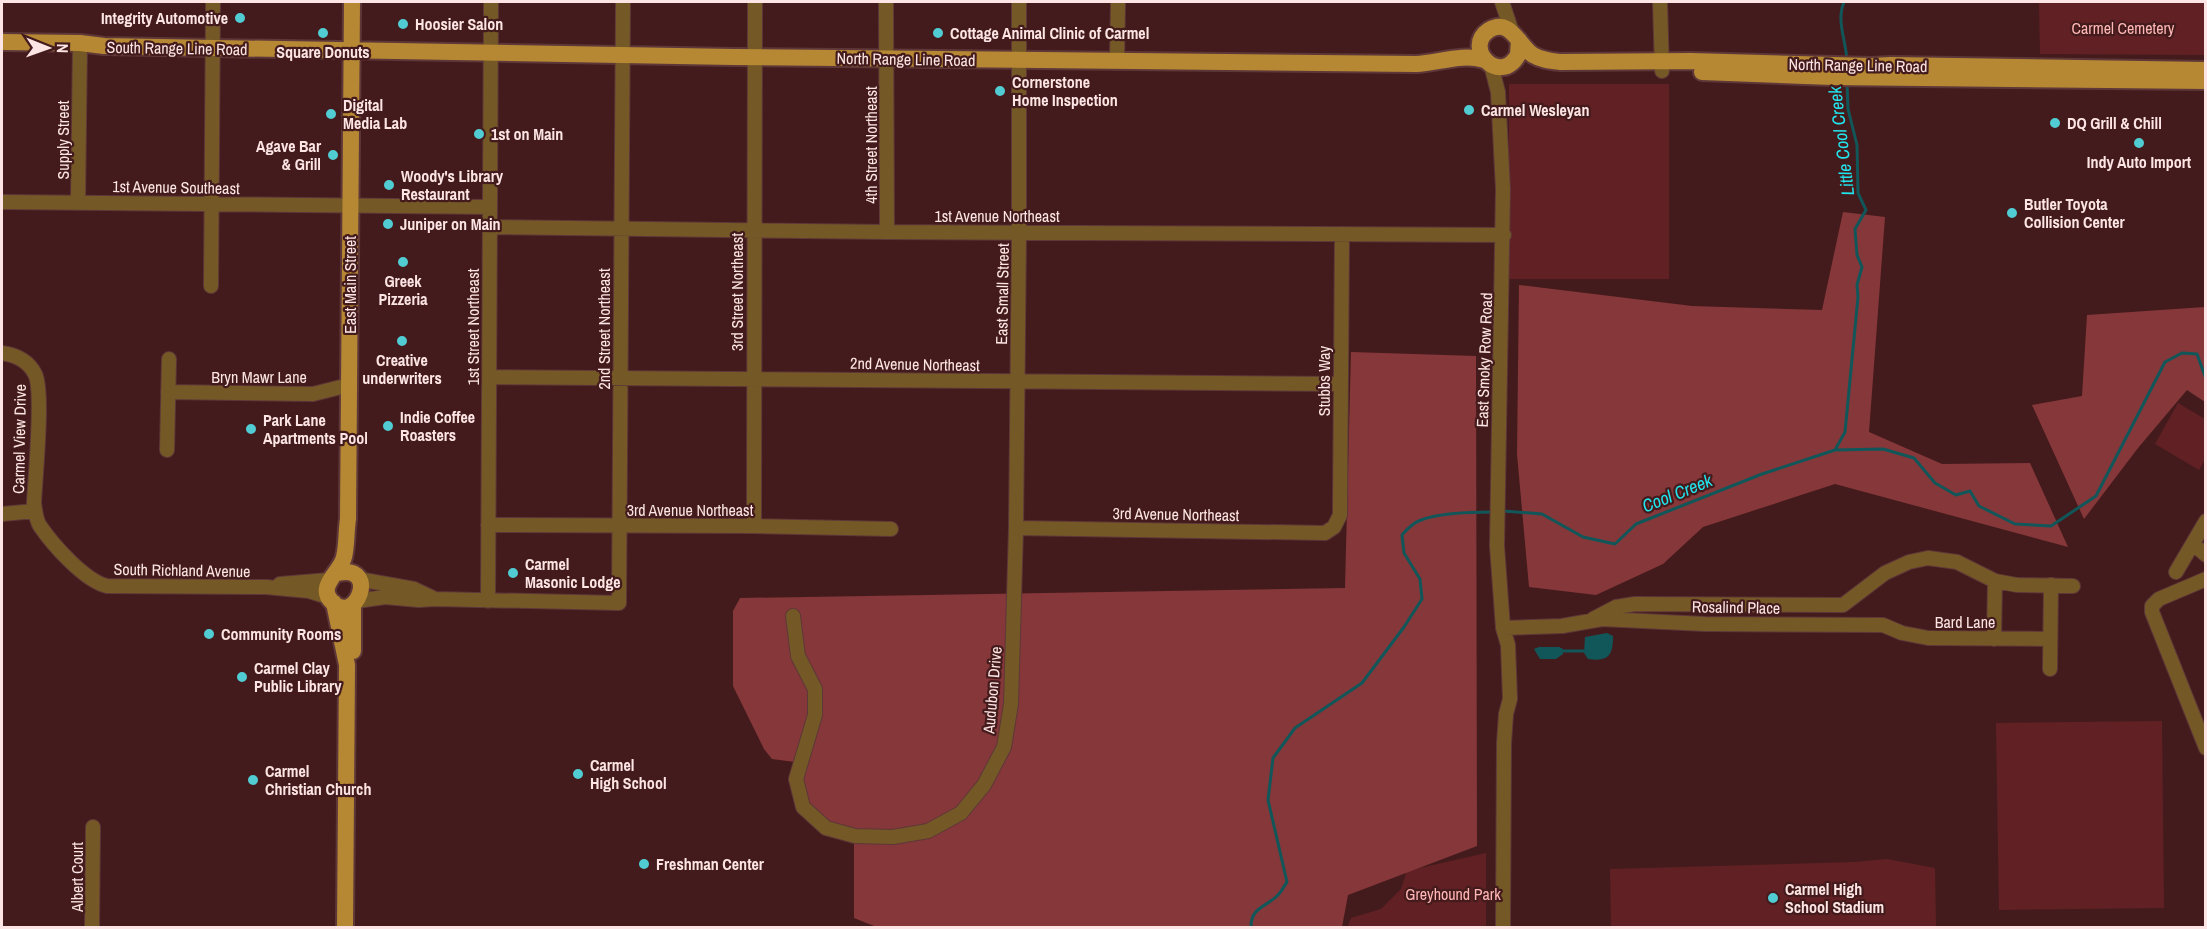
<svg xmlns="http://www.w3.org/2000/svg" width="2207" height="929" font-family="'Archivo Narrow',sans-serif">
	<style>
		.green { fill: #612124 }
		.forest { fill: #86373a }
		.water { fill: #11575a }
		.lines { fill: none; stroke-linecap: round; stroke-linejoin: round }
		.stream { stroke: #11575a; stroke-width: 3 }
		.minor-casing { stroke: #5e3738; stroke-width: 16 }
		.major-casing { stroke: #5e3738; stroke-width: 20 }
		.minor { stroke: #745927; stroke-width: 14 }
		.major { stroke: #b68833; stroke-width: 16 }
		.poi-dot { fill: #51ccd3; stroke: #441b1c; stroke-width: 2 }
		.labels { text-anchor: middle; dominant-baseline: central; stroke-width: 4.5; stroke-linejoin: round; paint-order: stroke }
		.poi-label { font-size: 16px; font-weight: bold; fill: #fce5e4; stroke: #441b1c; text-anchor: start }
		.park-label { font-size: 16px; fill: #ffb8b6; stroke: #441b1c }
		.street-label { font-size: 16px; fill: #fce5e4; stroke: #441b1c }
		.water-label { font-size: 18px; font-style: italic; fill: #21e4ed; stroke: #441b1c }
	</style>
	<rect width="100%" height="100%" fill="#441b1c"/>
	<path class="green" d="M 2039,2 L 2205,2 L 2205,55 L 2040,54 Z
		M 1509,84 L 1669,84 L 1669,279 L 1509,279 Z
		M 2178,403 L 2205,419 L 2205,459 L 2199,470 L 2155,444 Z
		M 2162,721 L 2164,908 L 1999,910 L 1996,723 Z
		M 1486,853 L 1486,927 L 1347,928 L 1351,918 L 1381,909 L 1401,889 L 1407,871 Z
		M 1887,859 L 1935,868 L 1936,927 L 1611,927 L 1610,869 L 1855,862 Z"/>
	<path class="forest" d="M 1843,212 L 1885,217 L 1869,432 L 1942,464 L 2030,463 L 2068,547 L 1835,484 L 1703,527 L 1663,564 L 1596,595 L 1529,587 L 1517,454 L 1519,285 L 1692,306 L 1822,310 Z
		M 2205,307 L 2205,402 L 2187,390 L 2138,448 L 2084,519 L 2032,405 L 2082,396 L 2087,315 Z
		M 1351,352 L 1476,356 L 1477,846 L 1348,895 L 1342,927 L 879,928 L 854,918 L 854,840 C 835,837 807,830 800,809 C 795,795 796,777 795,762 L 772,759 L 764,749 L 733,686 L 733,611 L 740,598 L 1345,588 Z"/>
	<path class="water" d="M 1607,633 L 1613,636 C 1613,655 1609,662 1588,659 L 1584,653 L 1585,637 Z
		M 1539,647 L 1559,647 L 1563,649 L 1563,654 L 1556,659 L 1540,659 L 1534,649 Z"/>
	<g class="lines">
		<path class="stream" d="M 1844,2 C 1836,21 1846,40 1847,61
			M 1835,450 L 1845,432 L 1858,297 L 1857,285 L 1862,267 L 1857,255 L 1855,229 L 1866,210 L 1858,193 L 1857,145 L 1848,109 L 1847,82
			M 1503,511 L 1542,514 L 1583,537 L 1615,544 L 1636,524 L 1762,474 L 1835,450 L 1883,449 L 1914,458 L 1935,483 L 1956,495 L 1970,491 L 1979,506 L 2015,524 L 2051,526 L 2096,496 L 2165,362 L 2182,353 L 2197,354 L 2206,379
			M 1563,651 L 1584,651
			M 1251,928 C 1250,907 1267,907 1278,895 C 1282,891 1284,886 1287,882 L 1268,800 L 1273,758 L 1295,728 L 1362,683 L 1404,627 L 1422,599 L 1420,579 L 1404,553 L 1402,535 C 1407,529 1413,523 1421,520 C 1439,513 1474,512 1493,512"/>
		<g class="minor-casing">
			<path id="minor" d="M 886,2 L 887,232
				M 1502,2 L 1512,32
				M 1660,2 L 1662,71
				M 1117,61 L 1118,2
				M 1491,65 L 1498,92 L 1503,189 L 1497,546 L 1503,628 L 1508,645 L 1510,699 L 1506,714 L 1504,743 L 1503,928
				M 2,202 L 490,207
				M 78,202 L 80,43
				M 490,227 L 887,232 L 1504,235
				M 211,286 L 213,2
				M 2,353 C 16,355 28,360 35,374 C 44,391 35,479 34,503 C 35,511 36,520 40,526 C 53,545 85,581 107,586 L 266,587 L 309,591 L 328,597
				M 490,377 L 1340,384
				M 168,392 L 313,394 L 349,385
				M 167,450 L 169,359
				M 2,514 L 35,511
				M 488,525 L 754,526 L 891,529
				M 754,526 L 755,2
				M 1016,528 L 1325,533 L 1334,527 L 1340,515 L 1342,234
				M 2193,544 L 2206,555
				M 2176,572 L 2206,521
				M 358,579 L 414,589 L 433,598
				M 2206,579 L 2159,599 L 2152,606 L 2152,612 L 2206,748
				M 280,584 L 329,580
				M 357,601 L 385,597 L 419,600 L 435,599 L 619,603 L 623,2
				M 488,601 L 491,2
				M 793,616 L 798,656 L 815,689 L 815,715 L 796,779 L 803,807 L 826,828 L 855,836 L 893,837 L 928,831 L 961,813 L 984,785 L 1004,747 L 1011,704 L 1016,528 L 1019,232 L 1019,2
				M 1593,619 L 1616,607 L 1635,604 L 1843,605 L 1885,573 L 1909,562 L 1928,558 L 1957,562 L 1995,581 L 2017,585 L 2073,586
				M 1503,628 L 1562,626 L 1602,619 L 1705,624 L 1883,625 L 1902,633 L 1928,638 L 2050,639
				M 1994,639 L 1995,581
				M 2050,669 L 2051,585
				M 92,928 L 93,827"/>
		</g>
		<g class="major-casing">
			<path id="major" d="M 1519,40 L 1518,55 C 1500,87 1462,48 1489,30 C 1510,17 1519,46 1533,55 C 1541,60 1551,61 1560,62 L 1691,61 L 1871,66 L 1891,65 L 2206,70
				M 2,42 L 80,43 L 104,46 C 541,56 979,60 1416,64 C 1438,63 1463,53 1484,60
				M 1702,72 L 1832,77 L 2206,81
				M 338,573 C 380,564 356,627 332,602 C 316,586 341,572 344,557 C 347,545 346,532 348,519 L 352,2
				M 334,603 L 347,665 L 345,928
				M 353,604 L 353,651"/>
		</g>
		<use href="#minor" class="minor"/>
		<use href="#major" class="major"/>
	</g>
	<g class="poi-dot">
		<circle cx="240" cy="18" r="6"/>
		<circle cx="403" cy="24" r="6"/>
		<circle cx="323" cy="33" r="6"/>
		<circle cx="938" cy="33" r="6"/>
		<circle cx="1000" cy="91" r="6"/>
		<circle cx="1469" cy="110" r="6"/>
		<circle cx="331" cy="114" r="6"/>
		<circle cx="2055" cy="123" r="6"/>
		<circle cx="479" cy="134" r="6"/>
		<circle cx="2139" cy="143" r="6"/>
		<circle cx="333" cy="155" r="6"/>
		<circle cx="389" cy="185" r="6"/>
		<circle cx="2012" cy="213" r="6"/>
		<circle cx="388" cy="224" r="6"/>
		<circle cx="403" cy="262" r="6"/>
		<circle cx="402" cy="341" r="6"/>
		<circle cx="388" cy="426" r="6"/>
		<circle cx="251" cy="429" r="6"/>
		<circle cx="513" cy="573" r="6"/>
		<circle cx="209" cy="634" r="6"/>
		<circle cx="242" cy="677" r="6"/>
		<circle cx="578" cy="774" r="6"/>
		<circle cx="253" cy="780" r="6"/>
		<circle cx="644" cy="864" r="6"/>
		<circle cx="1773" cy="898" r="6"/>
	</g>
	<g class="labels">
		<g class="poi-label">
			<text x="228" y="18" text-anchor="end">Integrity Automotive</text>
			<text x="415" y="24">Hoosier Salon</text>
			<text x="950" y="33">Cottage Animal Clinic of Carmel</text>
			<text x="323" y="52" text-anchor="middle">Square Donuts</text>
			<text x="1012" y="82">Cornerstone<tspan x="1012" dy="18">Home Inspection</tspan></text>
			<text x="343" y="105">Digital<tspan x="343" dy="18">Media Lab</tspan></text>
			<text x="1481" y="110">Carmel Wesleyan</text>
			<text x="2067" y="123">DQ Grill &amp; Chill</text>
			<text x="491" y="134">1st on Main</text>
			<text x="321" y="146" text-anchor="end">Agave Bar<tspan x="321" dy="18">&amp; Grill</tspan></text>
			<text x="2139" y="162" text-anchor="middle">Indy Auto Import</text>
			<text x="401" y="176">Woody's Library<tspan x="401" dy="18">Restaurant</tspan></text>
			<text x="2024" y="204">Butler Toyota<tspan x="2024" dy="18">Collision Center</tspan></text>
			<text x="400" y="224">Juniper on Main</text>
			<text x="403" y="281" text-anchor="middle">Greek<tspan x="403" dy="18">Pizzeria</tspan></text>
			<text x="402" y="360" text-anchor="middle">Creative<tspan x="402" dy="18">underwriters</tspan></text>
			<text x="400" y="417">Indie Coffee<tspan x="400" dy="18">Roasters</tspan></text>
			<text x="263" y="420">Park Lane<tspan x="263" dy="18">Apartments Pool</tspan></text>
			<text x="525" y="564">Carmel<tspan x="525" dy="18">Masonic Lodge</tspan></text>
			<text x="221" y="634">Community Rooms</text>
			<text x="254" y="668">Carmel Clay<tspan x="254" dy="18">Public Library</tspan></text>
			<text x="590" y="765">Carmel<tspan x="590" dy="18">High School</tspan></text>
			<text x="265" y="771">Carmel<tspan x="265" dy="18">Christian Church</tspan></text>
			<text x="656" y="864">Freshman Center</text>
			<text x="1785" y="889">Carmel High<tspan x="1785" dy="18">School Stadium</tspan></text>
		</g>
		<g class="park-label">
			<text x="2123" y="28">Carmel Cemetery</text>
			<text x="1453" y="894">Greyhound Park</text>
		</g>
		<g class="street-label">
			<text transform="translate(177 48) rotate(1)">South Range Line Road</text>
			<text transform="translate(906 59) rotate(1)">North Range Line Road</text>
			<text transform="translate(1858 65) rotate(1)">North Range Line Road</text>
			<text transform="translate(63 140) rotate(-90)">Supply Street</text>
			<text transform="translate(871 145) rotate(-90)">4th Street Northeast</text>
			<text transform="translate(176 187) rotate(1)">1st Avenue Southeast</text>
			<text x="997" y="216">1st Avenue Northeast</text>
			<text transform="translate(350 285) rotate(-90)">East Main Street</text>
			<text transform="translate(737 292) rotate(-90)">3rd Street Northeast</text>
			<text transform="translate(1002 294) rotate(-89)">East Small Street</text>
			<text transform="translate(473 327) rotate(-90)">1st Street Northeast</text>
			<text transform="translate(604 329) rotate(-90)">2nd Street Northeast</text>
			<text transform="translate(1484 360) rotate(-88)">East Smoky Row Road</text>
			<text transform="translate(915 364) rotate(1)">2nd Avenue Northeast</text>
			<text x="259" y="377">Bryn Mawr Lane</text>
			<text transform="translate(1324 381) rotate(-90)">Stubbs Way</text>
			<text transform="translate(19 439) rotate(-89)">Carmel View Drive</text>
			<text x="690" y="510">3rd Avenue Northeast</text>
			<text transform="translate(1176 514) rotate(1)">3rd Avenue Northeast</text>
			<text transform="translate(182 570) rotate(1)">South Richland Avenue</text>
			<text transform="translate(1736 607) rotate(1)">Rosalind Place</text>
			<text x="1965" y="622">Bard Lane</text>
			<text transform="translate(992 690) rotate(-85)">Audubon Drive</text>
			<text transform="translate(77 877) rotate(-90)">Albert Court</text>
		</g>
		<g class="water-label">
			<text transform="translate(1841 141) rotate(-97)">Little Cool Creek</text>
			<text transform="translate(1677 493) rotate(-22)">Cool Creek</text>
		</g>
	</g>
	<rect width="2207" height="929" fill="none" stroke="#fce5e4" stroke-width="6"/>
	<g transform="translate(48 48) rotate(91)" stroke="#441b1c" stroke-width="4.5" paint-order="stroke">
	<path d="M0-4.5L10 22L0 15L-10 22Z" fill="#fce5e4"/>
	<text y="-9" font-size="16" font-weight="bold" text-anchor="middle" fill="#fce5e4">N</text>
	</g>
</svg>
